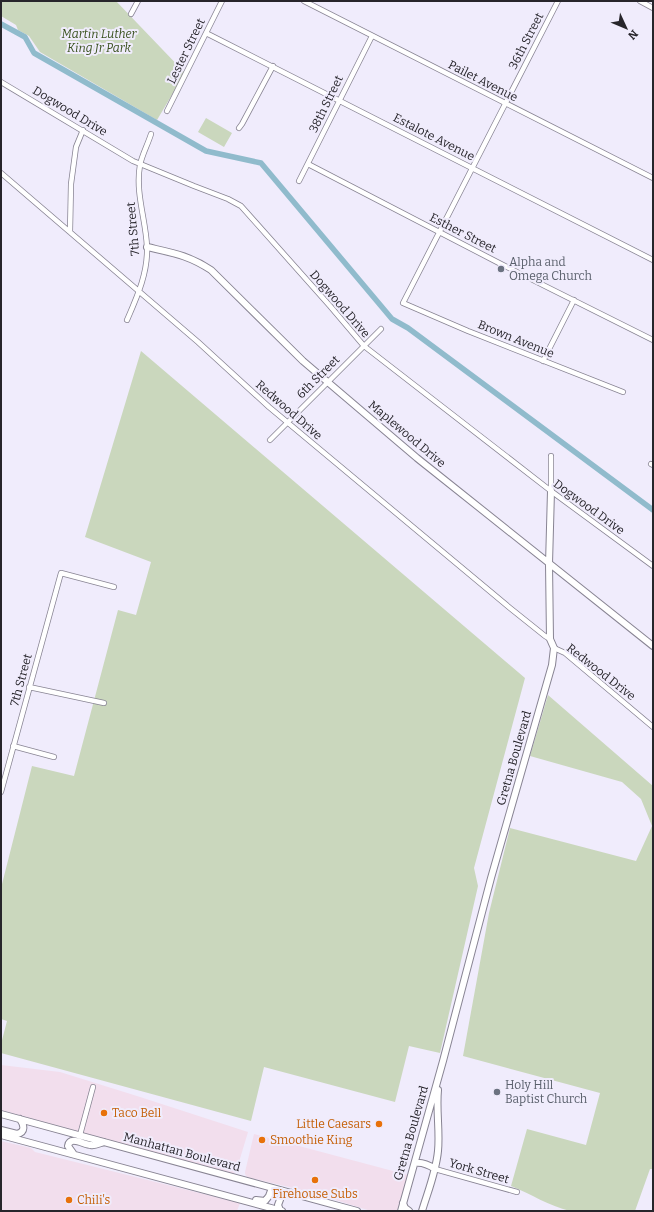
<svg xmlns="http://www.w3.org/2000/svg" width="654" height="1212" font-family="Bitter,serif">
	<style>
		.commercial { fill: #f2deed }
		.green { fill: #cad7bd }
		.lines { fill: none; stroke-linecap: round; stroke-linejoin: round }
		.canal { stroke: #90bbcc; stroke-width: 5.5 }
		.street-casing { stroke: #888493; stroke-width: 6 }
		.secondary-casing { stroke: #888493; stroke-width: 8 }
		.street { stroke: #fff; stroke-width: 4.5 }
		.secondary { stroke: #fff; stroke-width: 6 }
		.worship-dot { fill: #6b7280; stroke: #f0ecfc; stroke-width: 1.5 }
		.food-dot { fill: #e8710a; stroke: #f0ecfc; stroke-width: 1.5 }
		.labels { text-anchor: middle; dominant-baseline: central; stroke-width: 4; stroke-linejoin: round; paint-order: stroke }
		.park-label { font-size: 12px; font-style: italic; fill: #39511e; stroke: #f0ecfc }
		.street-label { font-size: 12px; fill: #27252b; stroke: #f0ecfc }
		.worship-label { font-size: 12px; fill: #5b616d; stroke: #f0ecfc; text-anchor: start }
		.food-label { font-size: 12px; fill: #c56008; stroke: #f0ecfc; text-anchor: start }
	</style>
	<rect width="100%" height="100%" fill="#f0ecfc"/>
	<path class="commercial" d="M 1,1065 L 60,1072 L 137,1096 L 248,1132 L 236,1172 L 231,1174 L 1,1110 Z
		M 254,1134 L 408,1175 L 397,1211 L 371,1211 L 306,1191 L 247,1177 L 245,1174 L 245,1172 Z
		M 1,1141 L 31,1148 L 35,1152 L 240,1203 L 237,1211 L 1,1211 Z"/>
	<path class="green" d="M 1,1 L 116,1 L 185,73 L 157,120 L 40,52 L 29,36 L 18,30 L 16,25 L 1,16 Z
		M 206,118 L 232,133 L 224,147 L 198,132 Z
		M 141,351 L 525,678 L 474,868 L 478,886 L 440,1053 L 409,1046 L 395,1102 L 264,1067 L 251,1121 L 1,1053 L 1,1044 L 7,1021 L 1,1019 L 1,888 L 32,766 L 74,776 L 118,610 L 136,615 L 151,562 L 85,537 Z
		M 548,695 L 653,786 L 653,1169 L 650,1169 L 635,1211 L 570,1211 C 549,1206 531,1194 511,1186 L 527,1129 L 586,1145 L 600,1093 L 463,1056 L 489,913 L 510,828 L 636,861 L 652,826 L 641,799 L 622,782 L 530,756 Z"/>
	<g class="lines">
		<path class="canal" d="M 1,24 L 25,37 L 34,53 L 206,151 L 261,163 L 392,319 L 408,328 L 653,510"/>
		<g class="street-casing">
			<path id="street" d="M 304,1 L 653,178
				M 558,1 L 403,303 L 468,331 L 623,392
				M 640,1 L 653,8
				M 131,14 L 138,1
				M 206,33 L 653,260
				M 1,82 L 133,161 L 194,186 L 228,199 L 241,206 L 330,306 L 364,346 L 551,491 L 653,566
				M 167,111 L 222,1
				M 239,128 L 242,124 L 273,66
				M 308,164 L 499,263 L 653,340
				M 1,173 L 198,342 L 269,407 L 510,608 L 545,636 L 550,639
				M 299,181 L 372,36
				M 70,232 L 71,184 L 76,147 L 83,130
				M 127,320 C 137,297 148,273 147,247 C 146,220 135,193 140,165 C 142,155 148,144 151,134
				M 543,361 L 574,300
				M 270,440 L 381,329
				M 651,464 L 653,465
				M 551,491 L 551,456
				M 554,648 L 565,653 L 653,727
				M 29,687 L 104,703
				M 13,746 L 54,757
				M 1,792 L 61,573 L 114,587
				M 80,1135 L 93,1087
				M 435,1169 L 517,1192"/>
		</g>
		<g class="secondary-casing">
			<path id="secondary" d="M 147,247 C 173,253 188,255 211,270 L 303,361 L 417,458 L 653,646
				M 1,1114 L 357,1211
				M 1,1130 L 17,1134 C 26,1132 24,1125 20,1119
				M 1,1135 L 282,1211
				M 73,1153 L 68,1146 C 70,1135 84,1145 91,1145 C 95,1146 100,1143 104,1142
				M 415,1163 C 422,1162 429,1165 435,1169
				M 256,1200 L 265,1201 L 269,1196 L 272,1188
				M 403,1203 L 405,1208 L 409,1211
				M 280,1210 L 278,1205 L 281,1197 L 291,1193
				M 401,1211 L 443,1061 L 491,878 L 552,665 L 554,648 L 550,639 L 549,564 L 551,491
				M 422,1211 C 428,1191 436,1172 438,1151 C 440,1131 436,1111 438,1090"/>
		</g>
		<use href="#street" class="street"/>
		<use href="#secondary" class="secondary"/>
	</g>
	<g class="worship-dot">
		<circle cx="501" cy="269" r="4"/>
		<circle cx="497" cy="1092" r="4"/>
	</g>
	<g class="food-dot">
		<circle cx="104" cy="1113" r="4"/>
		<circle cx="379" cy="1124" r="4"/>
		<circle cx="262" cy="1140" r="4"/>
		<circle cx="315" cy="1180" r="4"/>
		<circle cx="69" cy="1200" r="4"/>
	</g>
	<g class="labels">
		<g class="park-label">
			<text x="99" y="34">Martin Luther<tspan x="99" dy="14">King Jr Park</tspan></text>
		</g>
		<g class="street-label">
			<text transform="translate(526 41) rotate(-63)">36th Street</text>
			<text transform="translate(186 51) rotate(-64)">Lester Street</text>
			<text transform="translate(483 81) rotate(27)">Pailet Avenue</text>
			<text transform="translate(326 104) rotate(-64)">38th Street</text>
			<text transform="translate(70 111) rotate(31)">Dogwood Drive</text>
			<text transform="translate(434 137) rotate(27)">Estalote Avenue</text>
			<text transform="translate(133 229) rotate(-95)">7th Street</text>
			<text transform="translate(463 233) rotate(27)">Esther Street</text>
			<text transform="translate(340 304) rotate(49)">Dogwood Drive</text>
			<text transform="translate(516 339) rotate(22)">Brown Avenue</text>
			<text transform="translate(318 377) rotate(-45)">6th Street</text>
			<text transform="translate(289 410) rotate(41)">Redwood Drive</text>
			<text transform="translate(407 434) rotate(40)">Maplewood Drive</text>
			<text transform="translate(589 507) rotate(36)">Dogwood Drive</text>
			<text transform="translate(601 672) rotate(38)">Redwood Drive</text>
			<text transform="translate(21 680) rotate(-75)">7th Street</text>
			<text transform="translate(514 758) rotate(-74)">Gretna Boulevard</text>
			<text transform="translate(411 1133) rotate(-74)">Gretna Boulevard</text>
			<text transform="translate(182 1152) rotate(15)">Manhattan Boulevard</text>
			<text transform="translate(479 1171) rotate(16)">York Street</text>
		</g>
		<g class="worship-label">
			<text x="509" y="262">Alpha and<tspan x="509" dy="14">Omega Church</tspan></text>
			<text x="505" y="1085">Holy Hill<tspan x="505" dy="14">Baptist Church</tspan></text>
		</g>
		<g class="food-label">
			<text x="112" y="1113">Taco Bell</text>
			<text x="371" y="1124" text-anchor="end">Little Caesars</text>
			<text x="270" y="1140">Smoothie King</text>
			<text x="315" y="1194" text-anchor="middle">Firehouse Subs</text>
			<text x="77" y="1200">Chili's</text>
		</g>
	</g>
	<rect width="654" height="1212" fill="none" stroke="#27252b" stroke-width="4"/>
	<g transform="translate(626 28) rotate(134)" stroke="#f0ecfc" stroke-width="3" paint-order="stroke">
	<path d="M0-3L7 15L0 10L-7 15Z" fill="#27252b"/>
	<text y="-6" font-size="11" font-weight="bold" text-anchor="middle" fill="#27252b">N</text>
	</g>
</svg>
